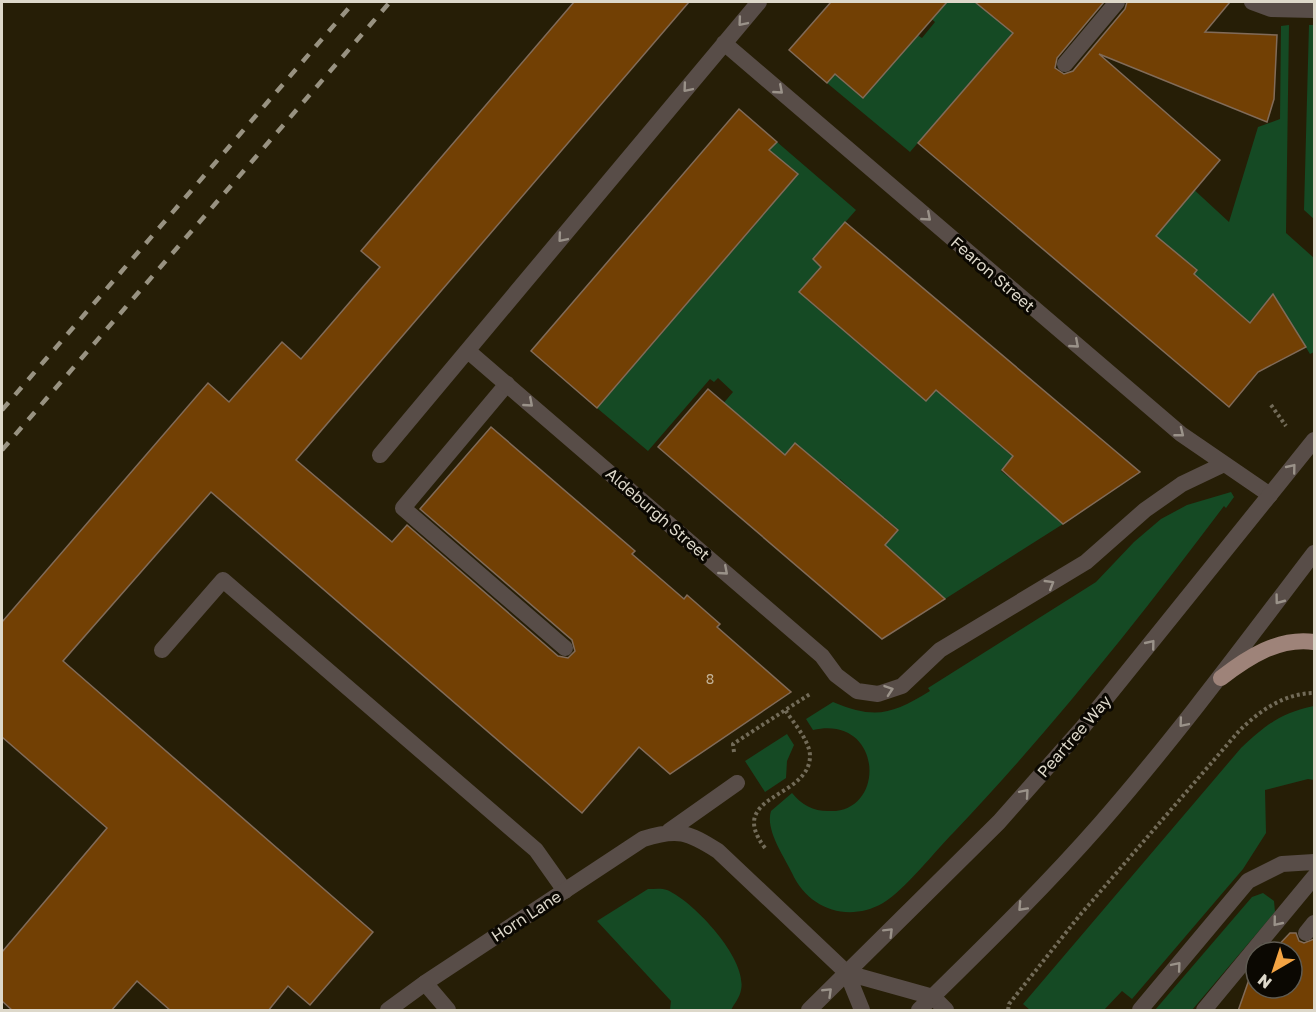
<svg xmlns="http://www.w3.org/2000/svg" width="1316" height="1012" font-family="'Golos Text',sans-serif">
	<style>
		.green { fill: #154a24 }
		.building { fill: #724004; stroke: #816b59; stroke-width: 1.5 }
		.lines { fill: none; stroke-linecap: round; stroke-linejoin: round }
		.path { stroke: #726b58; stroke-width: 4; stroke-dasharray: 3 3; stroke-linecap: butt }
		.service { stroke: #584d48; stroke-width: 16 }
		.minor { stroke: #584d48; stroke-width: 16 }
		.tertiary { stroke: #584d48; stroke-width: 16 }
		.trunk { stroke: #9e8379; stroke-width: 16 }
		.rail { stroke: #989281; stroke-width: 4.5; stroke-dasharray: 10 10; stroke-linecap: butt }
		.oneway { stroke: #9a9289 }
		.labels { text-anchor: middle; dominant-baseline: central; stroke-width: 6; stroke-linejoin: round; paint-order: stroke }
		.number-label { font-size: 14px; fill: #c2b298 }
		.street-label { font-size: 16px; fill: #ddd8ca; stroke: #0b0802 }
	</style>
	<rect width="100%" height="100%" fill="#261e06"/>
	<path class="green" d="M 912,2 L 1013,2 L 998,20 L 1013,32 L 910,152 L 827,83 L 835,74 L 863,98 L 917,35 L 922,38 L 935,22 Z
		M 1289,25 L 1286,233 L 1314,258 L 1314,352 L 1310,354 L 1273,294 L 1232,344 L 1222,335 L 1240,314 L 1211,290 L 1175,296 L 1197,270 L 1184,259 L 1177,267 L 1013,115 L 1177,174 L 1229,222 L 1258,127 L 1280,119 L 1281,26 Z
		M 1309,25 L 1314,25 L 1314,219 L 1304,210 Z
		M 777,142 L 856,210 L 813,259 L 821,267 L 799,292 L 831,320 L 853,294 L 948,375 L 953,405 L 981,429 L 1012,429 L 999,445 L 1013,456 L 1001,471 L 1017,484 L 1042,455 L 1063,524 L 945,599 L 885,545 L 899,530 L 884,517 L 871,532 L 841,505 L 853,491 L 840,479 L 825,495 L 824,468 L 795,443 L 784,456 L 710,419 L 733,392 L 718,378 L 714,382 L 710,379 L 648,451 L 597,408 L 632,368 L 603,343 L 617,327 L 646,352 L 673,320 L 652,287 L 681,311 L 714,272 L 686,247 L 722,263 L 756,224 L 728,199 L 742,182 L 770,206 L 798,175 L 769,150 Z
		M 1231,492 L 1234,497 L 1226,508 L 1224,506 C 1139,619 1051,730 954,832 C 935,851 905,890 883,903 C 848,923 808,909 792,873 C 784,856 765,830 771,811 L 792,793 C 802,805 813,811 828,811 C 887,815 884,714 813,730 L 806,719 L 833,702 C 876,720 892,714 930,691 L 928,688 L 1096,582 L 1134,542 L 1161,519 L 1187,505 Z
		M 1314,706 L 1314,780 L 1308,779 L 1265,790 L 1266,833 L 1243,869 L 1132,999 L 1122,991 L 1104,1010 L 1030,1010 L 1023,1004 L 1241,748 C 1266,725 1280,713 1314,706 Z
		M 787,734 L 794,745 L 787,761 L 786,778 L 765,792 L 745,761 Z
		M 648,889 C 654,889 662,888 667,890 C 693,901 748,959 741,990 C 740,997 734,1004 731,1010 L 670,1010 L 671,1001 L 597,921 Z
		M 1263,893 L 1274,901 L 1275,912 L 1192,1010 L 1155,1010 L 1252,897 Z"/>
	<path class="building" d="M 574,2 L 689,2 L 296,460 L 392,542 L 407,525 L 558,656 L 568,658 L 575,651 L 572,640 L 420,509 L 491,427 L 635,551 L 632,554 L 684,599 L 687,595 L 720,624 L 717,627 L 791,692 L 670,774 L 639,747 L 582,813 L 211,492 L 63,661 L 373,932 L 310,1005 L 288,986 L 268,1011 L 171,1011 L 137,981 L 111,1011 L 13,1011 L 2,1001 L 2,952 L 107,828 L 2,737 L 2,622 L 208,383 L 229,402 L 282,342 L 301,359 L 380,267 L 361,251 Z
		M 831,2 L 947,2 L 863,98 L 835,74 L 827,83 L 789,50 Z
		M 975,2 L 1104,2 L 1057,58 L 1055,68 L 1064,74 L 1073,71 L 1125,9 L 1127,2 L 1230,2 L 1205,32 L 1277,35 L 1274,99 L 1267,122 L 1099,54 L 1220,160 L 1156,236 L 1197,270 L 1194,274 L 1250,323 L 1273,294 L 1306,347 L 1258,372 L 1229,407 L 918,143 L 1013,33 Z
		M 739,109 L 777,142 L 769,150 L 798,174 L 597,408 L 531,351 Z
		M 845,222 L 1107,444 L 1140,472 L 1063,524 L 1002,470 L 1013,456 L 936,390 L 926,401 L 799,292 L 821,267 L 813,259 Z
		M 708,389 L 785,455 L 795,443 L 898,530 L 885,545 L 945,599 L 882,639 L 658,447 Z
		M 1290,933 L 1296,933 L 1299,941 L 1304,943 L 1314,939 L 1314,1011 L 1238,1011 L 1251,974 L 1256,968 L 1256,988 L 1292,988 L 1292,952 L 1272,952 Z"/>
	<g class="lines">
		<path class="path" d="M 1271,405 L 1286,426
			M 734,752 L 733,744 L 810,694
			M 765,848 C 724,794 811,799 810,755 C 809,740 793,722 785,710
			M 1008,1010 L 1009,1004 L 1080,915 L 1239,731 C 1259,711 1285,693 1314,693"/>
		<path class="service" d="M 1252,2 L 1271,9 L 1314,10
			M 1065,64 L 1117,2
			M 507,384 L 403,508 L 565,648
			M 162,650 L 223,580 L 536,850 L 565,891
			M 1306,933 L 1314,923
			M 425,983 L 448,1010
			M 1140,1010 L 1248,881 L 1282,864 L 1314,862
			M 1204,1010 L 1314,877"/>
		<path class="minor" d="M 724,43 L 1181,434 L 1270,495
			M 468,351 L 822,656 L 836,675 L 857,691 L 878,694 L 902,686 L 940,650 L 1086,562 L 1145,510 L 1182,484 L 1224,464
			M 380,455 L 759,2
			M 669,831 L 737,783
			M 933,997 L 946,1010
			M 388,1010 L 425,983 L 643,839 C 678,828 688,832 718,851 L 847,973"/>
		<path class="tertiary" d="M 847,973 L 933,997
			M 847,973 L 862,1010
			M 809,1010 L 999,822 L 1083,727 L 1314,440
			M 919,1010 C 980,950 1043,889 1100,824 C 1176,737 1244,645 1314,553"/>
		<path class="trunk" d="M 1221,678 C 1248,657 1279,637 1314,642"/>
		<path class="rail" d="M 2,410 L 354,2
			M 2,450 L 390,2"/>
	</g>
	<defs><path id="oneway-chevron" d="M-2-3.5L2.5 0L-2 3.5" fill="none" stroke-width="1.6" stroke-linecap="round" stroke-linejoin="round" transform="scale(1.5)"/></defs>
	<g class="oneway">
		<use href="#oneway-chevron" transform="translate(742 22) rotate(130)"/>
		<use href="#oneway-chevron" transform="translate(687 88) rotate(130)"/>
		<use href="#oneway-chevron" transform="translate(779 90) rotate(41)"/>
		<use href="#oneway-chevron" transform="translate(927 217) rotate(41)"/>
		<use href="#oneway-chevron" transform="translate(562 238) rotate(130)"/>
		<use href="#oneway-chevron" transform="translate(1075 344) rotate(41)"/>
		<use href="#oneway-chevron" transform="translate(529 403) rotate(41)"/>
		<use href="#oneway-chevron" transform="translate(1180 433) rotate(38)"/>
		<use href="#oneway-chevron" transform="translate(1292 468) rotate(-51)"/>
		<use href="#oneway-chevron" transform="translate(724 571) rotate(41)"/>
		<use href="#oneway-chevron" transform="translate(1050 584) rotate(-31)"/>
		<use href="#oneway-chevron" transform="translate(1279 600) rotate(127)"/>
		<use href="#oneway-chevron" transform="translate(1151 644) rotate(-51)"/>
		<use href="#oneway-chevron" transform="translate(889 690) rotate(-19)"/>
		<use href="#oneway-chevron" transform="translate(1183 723) rotate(130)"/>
		<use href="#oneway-chevron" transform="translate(1025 793) rotate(-49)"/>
		<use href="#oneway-chevron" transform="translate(1022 907) rotate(133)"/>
		<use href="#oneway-chevron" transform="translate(1277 922) rotate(129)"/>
		<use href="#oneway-chevron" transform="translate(889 932) rotate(-45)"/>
		<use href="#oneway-chevron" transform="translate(1177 966) rotate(-50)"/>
		<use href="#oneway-chevron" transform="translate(828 992) rotate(-44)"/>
	</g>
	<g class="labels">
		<g class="number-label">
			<text x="710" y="678">8</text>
		</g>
		<g class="street-label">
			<text transform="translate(993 274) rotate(41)">Fearon Street</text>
			<text transform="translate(658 514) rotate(41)">Aldeburgh Street</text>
			<text transform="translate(1074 736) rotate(-49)">Peartree Way</text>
			<text transform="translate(526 916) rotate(-33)">Horn Lane</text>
		</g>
	</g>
	<rect width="1316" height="1012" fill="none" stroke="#ddd8ca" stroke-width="6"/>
	<g transform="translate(1274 970) rotate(219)"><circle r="28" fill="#0b0802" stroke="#5f5b52" stroke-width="1.5"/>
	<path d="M0-4.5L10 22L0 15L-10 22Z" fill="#f4a443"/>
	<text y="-9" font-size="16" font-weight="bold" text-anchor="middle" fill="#ddd8ca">N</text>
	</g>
</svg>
